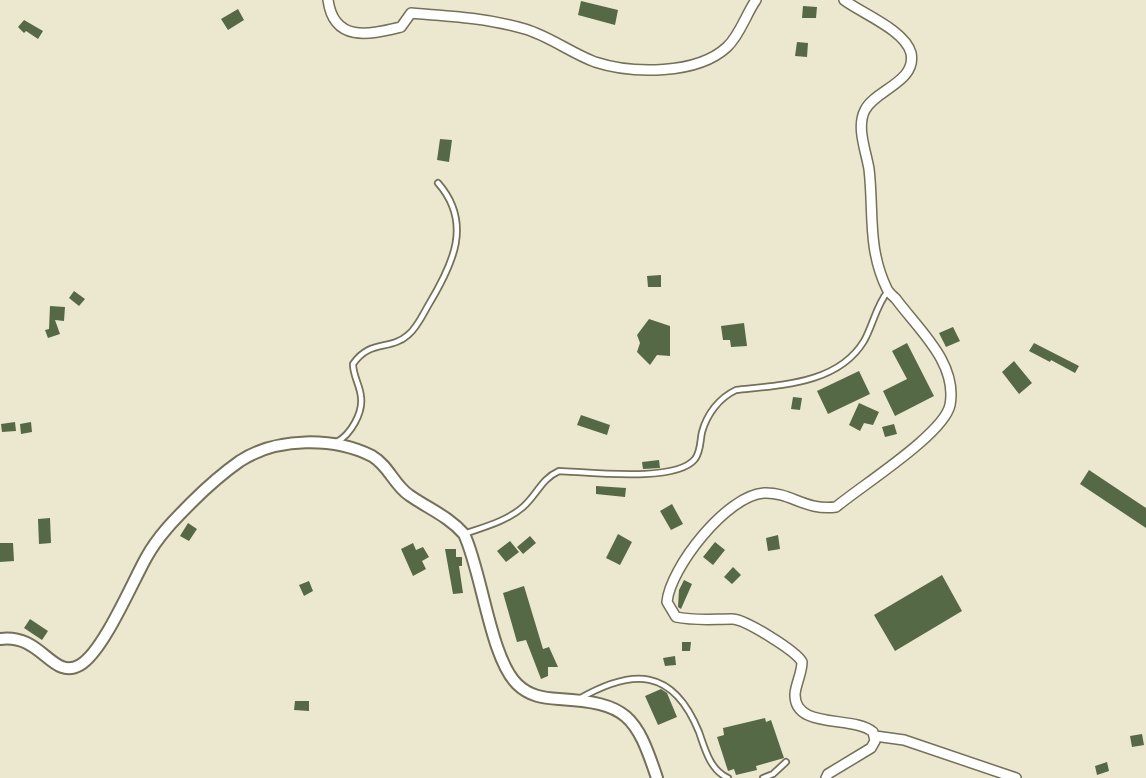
<svg xmlns="http://www.w3.org/2000/svg" width="1146" height="778" font-family="'Space Grotesk',sans-serif">
	<style>
		.building { fill: #556946 }
		.lines { fill: none; stroke-linecap: round; stroke-linejoin: round }
		.service-casing { stroke: #747059; stroke-width: 8 }
		.minor-casing { stroke: #747059; stroke-width: 12 }
		.tertiary-casing { stroke: #747059; stroke-width: 14 }
		.service { stroke: #fff; stroke-width: 4.5 }
		.minor { stroke: #fff; stroke-width: 9 }
		.tertiary { stroke: #fff; stroke-width: 10 }
	</style>
	<rect width="100%" height="100%" fill="#ece8cf"/>
	<path class="building" d="M 581,1 L 618,10 L 615,25 L 578,15 Z
		M 803,6 L 817,7 L 816,18 L 802,18 Z
		M 238,9 L 244,20 L 228,30 L 221,19 Z
		M 24,20 L 43,31 L 38,39 L 26,31 L 24,33 L 18,27 Z
		M 797,42 L 808,43 L 807,57 L 795,56 Z
		M 440,139 L 452,140 L 449,162 L 437,160 Z
		M 661,275 L 661,287 L 648,287 L 647,276 Z
		M 74,291 L 85,299 L 79,306 L 69,298 Z
		M 50,306 L 65,307 L 64,321 L 55,320 L 60,334 L 48,338 L 45,330 L 49,329 Z
		M 649,319 L 670,326 L 670,356 L 657,355 L 650,365 L 637,352 L 640,343 L 637,335 Z
		M 744,323 L 747,346 L 731,347 L 730,340 L 723,340 L 721,326 Z
		M 953,327 L 960,341 L 946,347 L 939,333 Z
		M 907,343 L 934,396 L 895,416 L 883,391 L 907,379 L 892,351 Z
		M 1034,343 L 1079,366 L 1075,373 L 1051,360 L 1050,362 L 1029,351 Z
		M 1014,361 L 1032,383 L 1019,394 L 1002,372 Z
		M 859,371 L 870,394 L 828,414 L 817,391 Z
		M 793,397 L 802,398 L 800,410 L 791,409 Z
		M 859,403 L 879,412 L 873,425 L 864,423 L 860,431 L 849,425 Z
		M 581,415 L 610,425 L 607,435 L 577,425 Z
		M 15,422 L 16,431 L 2,432 L 1,424 Z
		M 31,422 L 32,432 L 21,434 L 20,424 Z
		M 894,424 L 897,434 L 885,437 L 882,427 Z
		M 659,460 L 660,468 L 643,469 L 642,462 Z
		M 1089,470 L 1146,508 L 1146,528 L 1080,484 Z
		M 596,486 L 626,488 L 625,497 L 596,494 Z
		M 672,504 L 683,524 L 671,530 L 660,511 Z
		M 50,518 L 51,543 L 39,544 L 38,519 Z
		M 188,523 L 197,529 L 189,541 L 180,536 Z
		M 618,534 L 632,542 L 620,565 L 606,558 Z
		M 778,535 L 780,549 L 768,551 L 766,538 Z
		M 530,536 L 536,543 L 523,554 L 517,547 Z
		M 510,541 L 519,552 L 506,562 L 497,551 Z
		M 715,542 L 725,550 L 713,565 L 703,557 Z
		M 0,543 L 13,543 L 14,561 L 0,562 Z
		M 413,543 L 416,550 L 423,547 L 429,557 L 422,561 L 426,569 L 413,576 L 401,549 Z
		M 445,549 L 456,549 L 456,557 L 462,557 L 462,566 L 459,566 L 463,593 L 453,594 Z
		M 733,567 L 741,575 L 732,584 L 724,577 Z
		M 942,575 L 962,611 L 895,651 L 874,615 Z
		M 684,580 L 692,584 L 681,609 L 678,607 L 679,590 Z
		M 309,581 L 313,591 L 304,596 L 299,585 Z
		M 524,586 L 543,649 L 549,647 L 558,667 L 548,667 L 548,676 L 541,679 L 526,640 L 517,642 L 503,593 Z
		M 30,619 L 48,631 L 42,640 L 24,628 Z
		M 682,642 L 691,642 L 690,651 L 682,651 Z
		M 675,656 L 676,665 L 665,666 L 663,658 Z
		M 661,689 L 667,693 L 677,717 L 658,725 L 645,696 Z
		M 295,701 L 309,701 L 309,711 L 294,710 Z
		M 765,718 L 766,722 L 771,720 L 784,758 L 756,766 L 757,770 L 736,775 L 734,769 L 728,771 L 717,737 L 724,735 L 723,728 Z
		M 1142,734 L 1144,745 L 1132,747 L 1130,736 Z
		M 1107,762 L 1109,771 L 1097,775 L 1095,766 Z"/>
	<g class="lines">
		<g class="service-casing">
			<path id="service" d="M 337,442 C 351,434 363,413 361,397 C 360,385 353,376 353,364 C 370,339 390,351 408,335 C 417,328 423,314 429,304 C 453,264 473,223 438,183
				M 464,534 C 484,527 507,521 523,507 C 537,495 541,479 559,471 C 588,472 676,483 695,459 C 701,451 700,441 702,432 C 707,414 719,398 736,390 C 781,385 838,384 864,341 C 873,325 876,306 888,291
				M 579,699 C 633,668 673,668 699,732 C 705,749 710,770 728,778
				M 763,778 L 773,774 L 786,762"/>
		</g>
		<g class="minor-casing">
			<path id="minor" d="M 328,0 C 334,44 371,34 401,27 L 411,13 C 449,16 488,18 525,29 C 549,36 571,53 595,62 C 632,74 697,75 727,47 C 740,35 746,14 756,0
				M 875,736 L 904,740 L 1016,778
				M 826,778 L 828,774 L 871,748 L 875,741 L 873,732 C 853,715 794,730 795,694 C 796,683 802,673 802,662 C 796,651 745,619 732,619 C 713,619 695,621 676,617 L 667,602 C 670,568 727,495 764,493 C 791,492 805,511 836,507 C 861,486 944,434 950,405 C 958,363 918,329 896,299 C 893,296 889,293 887,289 C 867,248 874,211 869,169 C 866,151 856,127 865,110 C 875,90 917,82 911,53 C 905,30 861,13 844,0"/>
		</g>
		<g class="tertiary-casing">
			<path id="tertiary" d="M 0,639 C 42,633 52,681 80,665 C 103,652 132,583 146,558 C 158,536 175,519 192,502 C 207,487 223,473 240,461 C 277,437 334,437 372,456 C 389,466 394,485 409,495 C 429,509 448,516 464,534 C 482,572 490,657 517,684 C 529,696 543,698 559,699 C 627,703 636,715 657,778"/>
		</g>
		<use href="#service" class="service"/>
		<use href="#minor" class="minor"/>
		<use href="#tertiary" class="tertiary"/>
	</g>
</svg>
